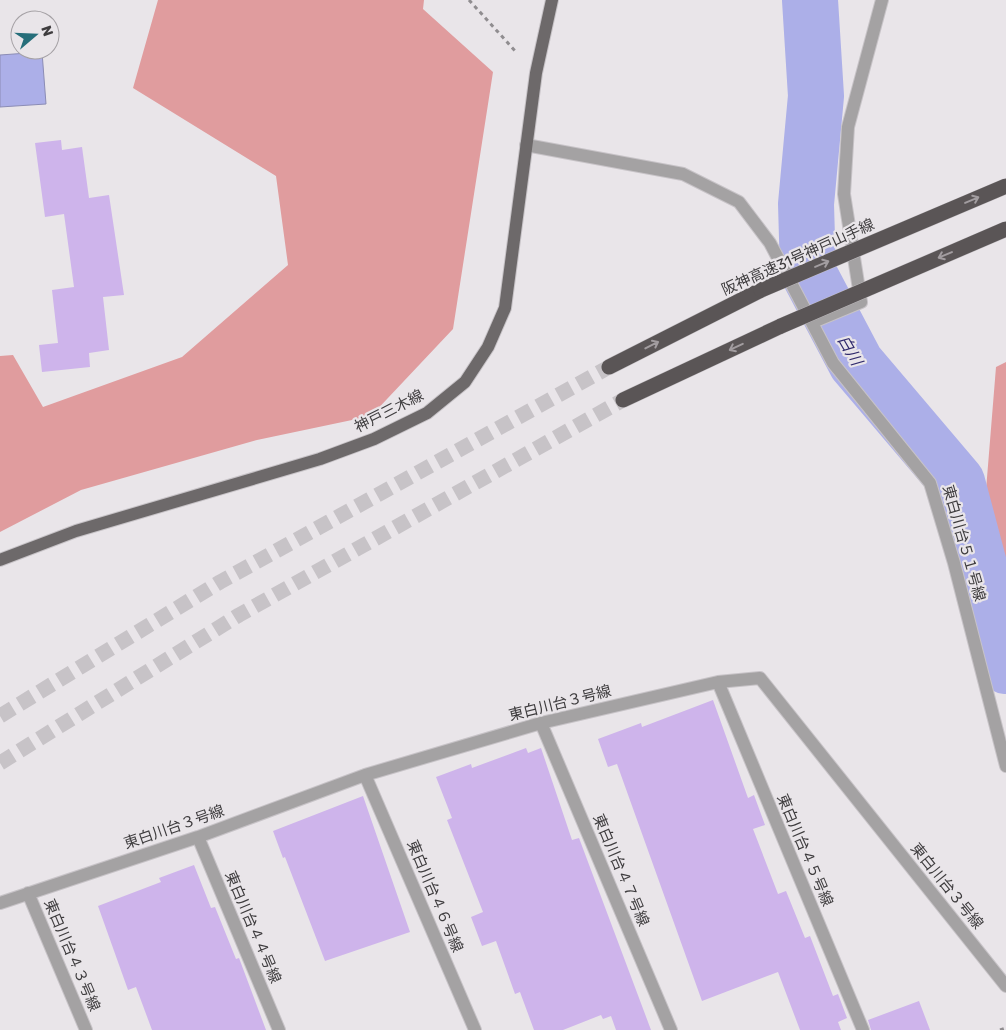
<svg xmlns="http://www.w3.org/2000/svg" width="1006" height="1030" font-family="Rubik,'Noto Sans JP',sans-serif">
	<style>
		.forest { fill: #e09c9e }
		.water { fill: #acafe8; stroke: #8b8cb5 }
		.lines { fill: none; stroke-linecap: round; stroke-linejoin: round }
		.river { stroke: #acafe8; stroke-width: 56 }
		.building { fill: #ceb4eb }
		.highway-tunnel { stroke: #c7c3c7; stroke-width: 15; stroke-dasharray: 15 8; stroke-linecap: butt }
		.minor-casing { stroke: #c7c3c7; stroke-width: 14 }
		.major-casing { stroke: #c7c3c7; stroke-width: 14 }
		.highway-casing { stroke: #c7c3c7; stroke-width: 16 }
		.path { stroke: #908d90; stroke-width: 3; stroke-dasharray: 4 4; stroke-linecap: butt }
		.minor { stroke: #a4a2a3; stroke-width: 12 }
		.major { stroke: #6d696a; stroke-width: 12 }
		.highway { stroke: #5a5556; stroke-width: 15 }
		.highway-bridge-casing { stroke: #c7c3c7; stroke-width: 16; stroke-linecap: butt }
		.highway-bridge { stroke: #5a5556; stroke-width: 15 }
		.oneway { stroke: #a29da0 }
		.labels { text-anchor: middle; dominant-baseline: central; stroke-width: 4.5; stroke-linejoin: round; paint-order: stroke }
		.street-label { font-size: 15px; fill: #3e3c3e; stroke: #e9e5e9 }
		.water-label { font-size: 16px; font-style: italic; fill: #302a6d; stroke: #e9e5e9 }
	</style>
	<rect width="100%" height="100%" fill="#e9e5e9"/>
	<path class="forest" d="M 158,0 L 424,0 L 423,9 L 493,72 L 453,329 L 371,416 L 257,440 L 81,490 L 0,532 L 0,356 L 13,355 L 43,407 L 182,357 L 288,265 L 276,176 L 133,88 Z
		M 1006,362 L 1006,610 L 983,527 L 996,367 Z"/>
	<path class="water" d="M 42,52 L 46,104 L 0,107 L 0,55 Z"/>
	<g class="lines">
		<path class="river" d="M 810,0 L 816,96 L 806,204 L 808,272 L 856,363 L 957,482 L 1006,666"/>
	</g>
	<path class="building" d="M 61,140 L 62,150 L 82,147 L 89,198 L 109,195 L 124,295 L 103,297 L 109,350 L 89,353 L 90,367 L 42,372 L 39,345 L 58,343 L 52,290 L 74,287 L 64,214 L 45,217 L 35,143 Z
		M 713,700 L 748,798 L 754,795 L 765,825 L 753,829 L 778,894 L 786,891 L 805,938 L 810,936 L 833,996 L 838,994 L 847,1018 L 838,1022 L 841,1030 L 800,1030 L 778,972 L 702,1001 L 617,764 L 608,767 L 598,739 L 641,723 L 642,727 Z
		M 526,748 L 528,753 L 541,748 L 572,840 L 579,838 L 651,1030 L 616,1030 L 611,1016 L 603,1019 L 601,1015 L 563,1030 L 534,1030 L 520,992 L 515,994 L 496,941 L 482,946 L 471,917 L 483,912 L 447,820 L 452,818 L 436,777 L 471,764 L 472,768 Z
		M 363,796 L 410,932 L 325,961 L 285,857 L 283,858 L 273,831 Z
		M 194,865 L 211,908 L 215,907 L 236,959 L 239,958 L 266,1030 L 152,1030 L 136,987 L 128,990 L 98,906 L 161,882 L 159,878 Z
		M 919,1001 L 930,1030 L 871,1030 L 868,1020 Z"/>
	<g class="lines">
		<path class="highway-tunnel" d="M 0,716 L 220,582 L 609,367
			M 0,763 L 239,615 L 623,400"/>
		<g class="minor-casing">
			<path id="minor" d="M 526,145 L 683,174 L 739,202 L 770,243 L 833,363 L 930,483 L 954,563 L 1006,766
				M 813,322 L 861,302 L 844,194 L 848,127 L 882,0
				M 718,682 L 863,1030
				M 541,723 L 671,1030
				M 365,775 L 475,1030
				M 198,837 L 279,1030
				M 28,893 L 86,1030
				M 0,903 L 198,837 L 365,775 L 541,723 L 718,682 L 760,678 L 1006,986"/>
		</g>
		<g class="major-casing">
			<path id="major" d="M 0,560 L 76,531 L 320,459 L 374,439 L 427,413 L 465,382 L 488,347 L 505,308 L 536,73 L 552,0"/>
		</g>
		<g class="highway-casing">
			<path id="highway" d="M 609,367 L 761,290
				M 623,400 L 781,326"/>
		</g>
		<path class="path" d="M 469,0 L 517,53
			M 1000,1030 L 1006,1028"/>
		<use href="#minor" class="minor"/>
		<use href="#major" class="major"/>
		<use href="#highway" class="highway"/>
		<g class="highway-bridge-casing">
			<path id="highway-bridge" d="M 761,290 L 1006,186
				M 781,326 L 1006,229"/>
		</g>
		<use href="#highway-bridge" class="highway-bridge"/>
	</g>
	<defs><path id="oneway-shaft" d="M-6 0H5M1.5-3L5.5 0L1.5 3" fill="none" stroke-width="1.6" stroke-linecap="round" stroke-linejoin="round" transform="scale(1.25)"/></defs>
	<g class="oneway">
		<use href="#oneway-shaft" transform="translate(972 200) rotate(-23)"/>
		<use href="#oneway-shaft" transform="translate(945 255) rotate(157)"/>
		<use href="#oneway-shaft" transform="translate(822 264) rotate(-23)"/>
		<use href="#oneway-shaft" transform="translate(652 345) rotate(-27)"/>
		<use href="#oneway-shaft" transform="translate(736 347) rotate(155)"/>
	</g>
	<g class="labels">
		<g class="street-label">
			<text transform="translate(798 257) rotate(-24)">阪神高速31号神戸山手線</text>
			<text transform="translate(389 411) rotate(-27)">神戸三木線</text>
			<text transform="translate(964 543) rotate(74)">東白川台５１号線</text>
			<text transform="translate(560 703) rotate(-14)">東白川台３号線</text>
			<text transform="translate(174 827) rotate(-19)">東白川台３号線</text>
			<text transform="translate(805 850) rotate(67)">東白川台４５号線</text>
			<text transform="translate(621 870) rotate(67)">東白川台４７号線</text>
			<text transform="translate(947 886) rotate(51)">東白川台３号線</text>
			<text transform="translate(435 896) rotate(67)">東白川台４６号線</text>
			<text transform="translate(253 927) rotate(67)">東白川台４４号線</text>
			<text transform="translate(72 955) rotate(67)">東白川台４３号線</text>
		</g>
		<g class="water-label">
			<text transform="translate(850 350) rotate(60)">白川</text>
		</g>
	</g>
	<g transform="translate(35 35) rotate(71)"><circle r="24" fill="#e9e5e9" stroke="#a5a1a5"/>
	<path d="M0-4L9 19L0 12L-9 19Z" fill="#266e7a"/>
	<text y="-8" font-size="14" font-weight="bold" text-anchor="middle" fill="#3e3c3e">N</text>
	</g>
</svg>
